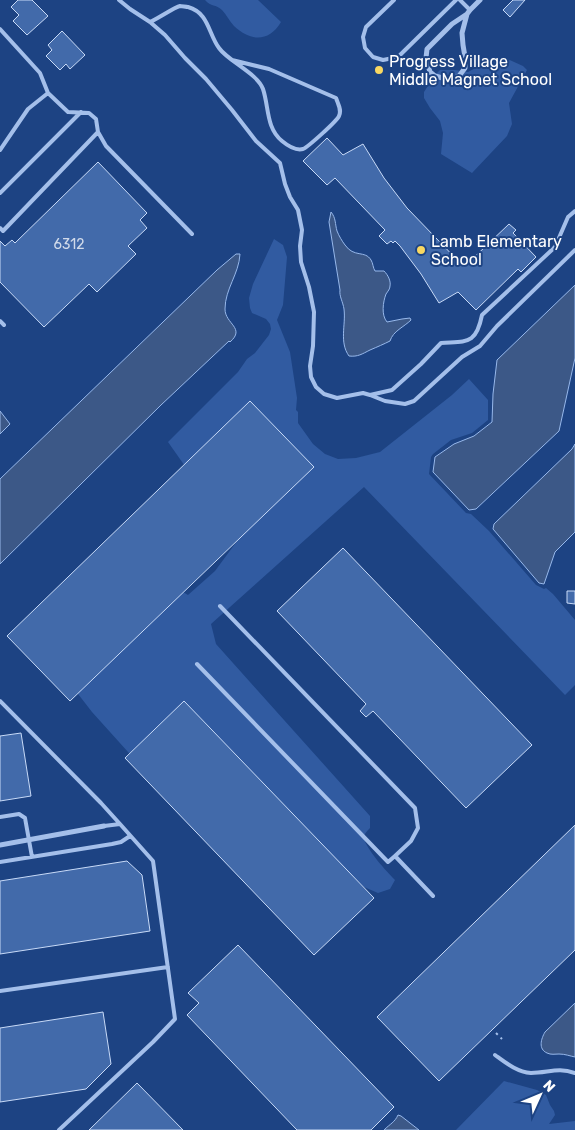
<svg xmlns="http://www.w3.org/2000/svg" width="575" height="1130" font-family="Rubik,sans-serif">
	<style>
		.green { fill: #315ba1 }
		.water { fill: #3c5887; stroke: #97b8eb }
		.building { fill: #426aaa; stroke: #c8daf7 }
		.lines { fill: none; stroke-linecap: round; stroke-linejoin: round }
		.path { stroke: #a4bfea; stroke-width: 2; stroke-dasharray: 2.5 4; stroke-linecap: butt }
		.service { stroke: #a4bfea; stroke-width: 4 }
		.minor { stroke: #a4bfea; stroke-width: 5 }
		.poi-dot { fill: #f9d862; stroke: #1d4383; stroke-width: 2 }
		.labels { text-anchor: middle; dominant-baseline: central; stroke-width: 4; stroke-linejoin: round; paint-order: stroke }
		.number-label { font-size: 14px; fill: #d0daea }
		.poi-label { font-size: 16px; fill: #fff; stroke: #1d4383; text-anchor: start }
	</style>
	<rect width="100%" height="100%" fill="#1d4383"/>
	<path class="green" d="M 205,0 L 258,0 L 281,22 C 269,42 251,42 234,26 C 229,21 227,15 222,10 C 216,4 211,7 205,0 Z
		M 505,58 L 523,66 L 527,70 L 509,103 L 512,124 L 507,136 L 472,173 L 441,154 L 443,133 L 440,121 L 430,108 L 424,98 L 424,92 L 435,75 L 440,70 L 455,70 L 468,72 L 493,59 Z
		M 274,239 L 283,245 L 287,257 L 283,305 L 277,320 L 290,352 L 297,398 L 296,410 L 298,412 L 298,423 L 313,444 L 325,454 L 338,459 L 356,458 L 380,452 L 452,395 L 469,379 L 488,400 L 488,420 L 472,433 L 451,440 L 433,454 L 431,457 L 429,474 L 466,513 L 471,514 L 489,531 L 536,585 L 544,589 L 546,588 L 553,594 L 575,620 L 575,685 L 565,695 L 364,487 L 211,624 L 216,644 L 370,816 L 370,828 C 367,831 364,834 364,838 C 366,849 387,872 395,880 L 390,889 L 378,893 L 364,887 L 300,825 L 201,833 L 92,712 L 51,659 L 176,588 L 188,595 L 215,571 L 243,533 L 206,496 L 168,442 L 238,372 L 247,359 L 255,353 L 269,335 L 271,329 L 270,324 L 266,319 L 252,313 L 250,308 L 249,298 L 253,284 Z
		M 504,1081 L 537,1090 L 546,1095 L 550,1105 L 554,1111 L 555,1115 L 549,1124 L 575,1121 L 575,1130 L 456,1130 Z"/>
	<path class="water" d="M 331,212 C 336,218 335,224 337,231 C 339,236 342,241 345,245 C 354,258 365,250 371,260 C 373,263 373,268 375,271 L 384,271 C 388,275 391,281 390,286 C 390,289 388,291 386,294 C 383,302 381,315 387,322 L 402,319 L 410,318 L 411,320 C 404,327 393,331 390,341 C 384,344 377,347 370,350 C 362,354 358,357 349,356 C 339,342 346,325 344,309 C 343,302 339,296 340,290 L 329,222 Z
		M 236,254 L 240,254 C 239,274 225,289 225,309 C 225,324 246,328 230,342 L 229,341 L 161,405 L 0,564 L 0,479 L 217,270 Z
		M 575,285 L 575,358 L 559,431 L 476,509 L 469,510 L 433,472 L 435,457 L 454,444 L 474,436 L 492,422 L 493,394 L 497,360 Z
		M 0,411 L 10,424 L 0,434 Z
		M 575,444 L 575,532 L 555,552 L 544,584 L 539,583 L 493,529 L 494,524 L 572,449 Z
		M 575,1003 L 575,1057 C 570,1056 565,1054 559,1054 C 555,1054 551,1055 547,1053 C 538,1049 541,1039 545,1032 Z
		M 398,1115 L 401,1116 L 419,1130 L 384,1130 C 390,1124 395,1122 398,1115 Z"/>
	<path class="building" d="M 18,0 L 32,0 L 48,16 L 27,35 L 13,21 L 19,15 L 11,7 Z
		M 513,0 L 525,0 L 510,17 L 503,10 Z
		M 62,31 L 85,55 L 70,69 L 66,64 L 60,70 L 46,56 L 52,50 L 48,45 Z
		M 327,138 L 343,155 L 363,144 L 384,178 L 407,208 L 464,267 L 509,224 L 516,230 L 513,233 L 536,257 L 521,272 L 518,269 L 476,310 L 458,292 L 439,303 L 421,274 L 400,246 L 395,241 L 393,243 L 391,241 L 387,244 L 379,236 L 385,230 L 335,178 L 327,185 L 303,161 Z
		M 98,162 L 147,213 L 140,220 L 147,228 L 128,246 L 136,254 L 97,292 L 89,284 L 44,327 L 0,282 L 0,241 L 5,246 L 12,240 L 15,243 Z
		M 250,401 L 314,467 L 70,701 L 7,636 Z
		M 343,548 L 532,745 L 466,808 L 373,711 L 366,717 L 360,711 L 366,704 L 277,611 Z
		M 567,591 L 575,591 L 575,604 L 567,603 Z
		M 184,701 L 374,898 L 314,955 L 125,758 Z
		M 21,733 L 31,796 L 0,801 L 0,736 Z
		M 575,825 L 575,950 L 439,1081 L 377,1017 Z
		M 127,861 L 142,875 L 150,931 L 0,954 L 0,881 Z
		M 238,945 L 394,1107 L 371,1130 L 297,1130 L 187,1015 L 199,1003 L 188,993 Z
		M 103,1012 L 111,1064 L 86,1089 L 0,1102 L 0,1028 Z
		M 137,1083 L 183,1130 L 89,1130 Z"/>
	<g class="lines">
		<path class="path" d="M 496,1033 L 502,1039"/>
		<path class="service" d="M 119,0 L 130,9 L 150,22 L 165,35 L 185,58 L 206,79 L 232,110 L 256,141 L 280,163 L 285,184 L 290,197 L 298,210 L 302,230 L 300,246 L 301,262 L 309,287 L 314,312 L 313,346 L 310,366 L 311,377 L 316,387 L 324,394 L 337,398 L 363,393 L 370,395 L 385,401 L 405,404 L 414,401 L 462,357 L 480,346 L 497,326 L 575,250
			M 394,0 L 366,27 L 363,37 L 365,48 L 373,57 L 383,60 L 398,57 L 456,0
			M 460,0 L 470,10
			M 150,22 C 157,19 175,7 180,6 C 181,6 187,7 188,7 C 209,13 208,33 219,48 C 228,61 258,74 263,89 C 269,107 266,128 282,141 C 288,146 295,151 303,149 C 308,147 337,121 339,116 C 342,110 338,104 336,98 L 269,69 L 232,60
			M 0,29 L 40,73 L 48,93 L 68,112 L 89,113 L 96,119 L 98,132 L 106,146 L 192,234
			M 0,150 L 28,109 L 48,93
			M 0,193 L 81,112
			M 0,228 L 3,231 L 98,132
			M 0,321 L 4,325
			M 370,395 L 392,390 L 421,364 L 441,343 C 467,341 476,345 482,315 L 555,247 L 568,217 L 575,211
			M 220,606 L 415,808 L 418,828 L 411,841 L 395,856 L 433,896
			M 197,664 L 388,862 L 395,856
			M 0,701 L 101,803 L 120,824 L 104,826
			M 0,817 L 19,814 L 25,818 L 32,857
			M 0,862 L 112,844 L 121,842 L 130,836
			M 0,991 L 168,967
			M 495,1055 C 506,1063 517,1072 531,1073 C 548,1073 558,1067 575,1073
			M 59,1130 L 153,1042 L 175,1019 L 153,861 L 120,824"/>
		<path class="minor" d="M 467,14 L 462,33 L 463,45 L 465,57 L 465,68 L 459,76 L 450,80 L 435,76 L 430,72 L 426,58 L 427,49 L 452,24 L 467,14 L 470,10 L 480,0
			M 0,845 L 104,826"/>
	</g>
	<g class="poi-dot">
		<circle cx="379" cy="70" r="5"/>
		<circle cx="421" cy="250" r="5"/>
	</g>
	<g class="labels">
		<g class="number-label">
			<text x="69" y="244">6312</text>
		</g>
		<g class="poi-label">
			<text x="389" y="61">Progress Village<tspan x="389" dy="18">Middle Magnet School</tspan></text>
			<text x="431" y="241">Lamb Elementary<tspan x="431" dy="18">School</tspan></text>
		</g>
	</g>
	<g transform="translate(540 1095) rotate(46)" stroke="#1d4383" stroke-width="4" paint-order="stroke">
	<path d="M0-4L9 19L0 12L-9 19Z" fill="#ffffff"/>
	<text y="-8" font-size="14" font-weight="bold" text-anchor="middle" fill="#ffffff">N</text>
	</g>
</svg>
